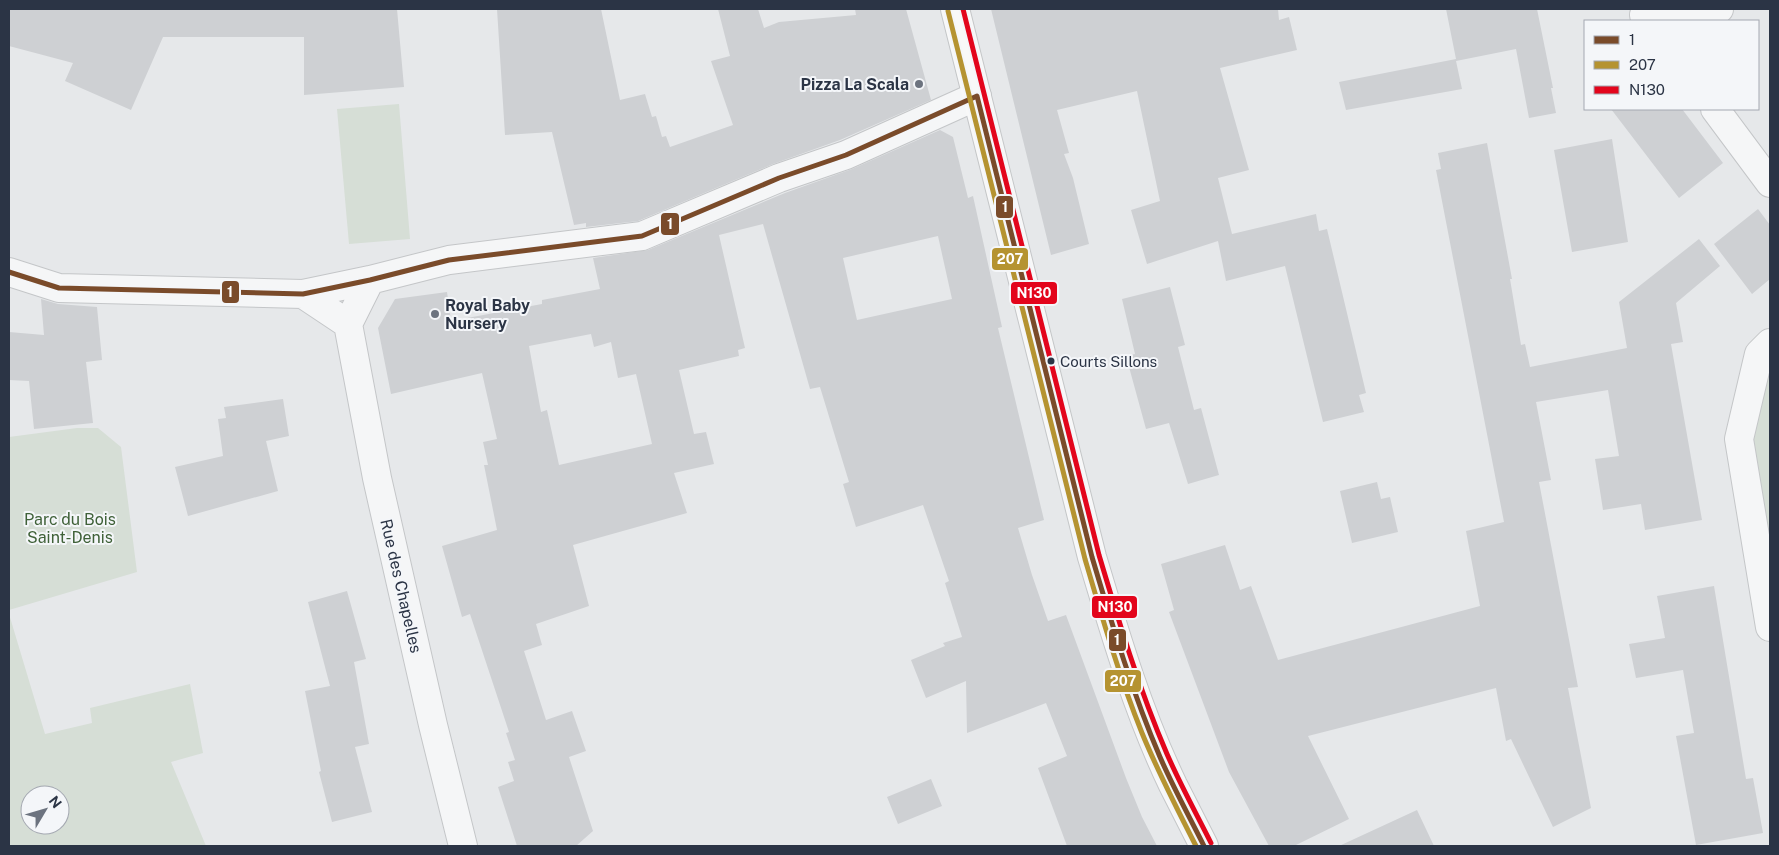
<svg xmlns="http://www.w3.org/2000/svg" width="1779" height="855" font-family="'Public Sans',sans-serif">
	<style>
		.green { fill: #d6ded6; fill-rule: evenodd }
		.building { fill: #ced0d3; fill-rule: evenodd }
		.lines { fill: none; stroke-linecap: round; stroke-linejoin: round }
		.minor-casing { stroke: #c4c6c8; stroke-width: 30 }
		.secondary-casing { stroke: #c4c6c8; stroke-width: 30 }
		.minor { stroke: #f5f6f7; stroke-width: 28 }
		.secondary { stroke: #f8f8f8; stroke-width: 28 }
		.bus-1-casing { stroke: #f4f6f9; stroke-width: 9 }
		.bus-2-casing { stroke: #f4f6f9; stroke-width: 9 }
		.bus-3-casing { stroke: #f4f6f9; stroke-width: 9 }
		.bus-1 { stroke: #7a4b2a; stroke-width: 5 }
		.bus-2 { stroke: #b59331; stroke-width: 5 }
		.bus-3 { stroke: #e3051c; stroke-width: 5 }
		.poi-dot { fill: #6c737f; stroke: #f4f6f9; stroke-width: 2 }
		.bus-dot { fill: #2b3445; stroke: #f4f6f9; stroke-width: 2 }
		.labels { text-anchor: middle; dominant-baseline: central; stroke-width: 4; stroke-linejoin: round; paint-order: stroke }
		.bus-label { font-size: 15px; fill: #2b3445; stroke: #f4f6f9; text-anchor: start }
		.poi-label { font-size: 16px; font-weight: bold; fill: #2b3445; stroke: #f4f6f9; text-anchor: end }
		.park-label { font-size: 16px; fill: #3f6138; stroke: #f4f6f9 }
		.street-label { font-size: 16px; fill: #2b3445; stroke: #f4f6f9 }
		.line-badge { stroke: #f4f6f9; stroke-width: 2 }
		.badge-label { font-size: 14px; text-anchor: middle; font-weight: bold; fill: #fff }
	</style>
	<rect width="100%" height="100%" fill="#e6e8ea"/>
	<path class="green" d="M 399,104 L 410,239 L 349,244 L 337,109 Z
		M 1770,343 L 1770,627 L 1739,439 Z
		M 77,428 L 98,428 L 121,447 L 137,572 L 9,610 L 9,437 Z
		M 9,614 L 45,734 L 92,723 L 90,708 L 190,684 L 203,753 L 171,762 L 206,846 L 9,846 ZM 30,795 L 60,795 L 60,825 L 30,825 Z"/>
	<path class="building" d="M 9,9 L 397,9 L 404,87 L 304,95 L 304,37 L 163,37 L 131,110 L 65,81 L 73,63 L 9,46 Z
		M 497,9 L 601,9 L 620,100 L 645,94 L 652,117 L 656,116 L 662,137 L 666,136 L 670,147 L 733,125 L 711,61 L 730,56 L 718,9 L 758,9 L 764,28 L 779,22 L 856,15 L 855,9 L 906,9 L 931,100 L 840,140 L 773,164 L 638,221 L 586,227 L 586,223 L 574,225 L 552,132 L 505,135 Z
		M 991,9 L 1278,9 L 1279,20 L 1289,17 L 1297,50 L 1220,68 L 1249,170 L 1218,178 L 1232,234 L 1316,214 L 1319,231 L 1327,229 L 1366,393 L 1359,395 L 1364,412 L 1323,422 L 1285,266 L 1226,281 L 1218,241 L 1147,264 L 1131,210 L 1160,201 L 1137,91 L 1057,110 L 1069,153 L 1064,154 L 1073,178 L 1089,244 L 1051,255 Z
		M 1446,9 L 1537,9 L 1553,88 L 1551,88 L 1556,113 L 1529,118 L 1516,49 L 1456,61 L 1462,89 L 1346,110 L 1339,82 L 1456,59 Z
		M 1611,109 L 1682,109 L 1723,163 L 1679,198 Z
		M 940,130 L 953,137 L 968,198 L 973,196 L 1002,327 L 998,328 L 1044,520 L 1018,528 L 1032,575 L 1048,621 L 1066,615 L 1126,778 L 1142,817 L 1157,846 L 1067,846 L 1038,768 L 1067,756 L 1046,703 L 967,733 L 966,681 L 926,698 L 911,660 L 945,646 L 943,643 L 962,637 L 945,583 L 949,581 L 923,505 L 856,527 L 843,484 L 849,482 L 820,387 L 810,389 L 763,224 L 719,235 L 745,348 L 738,350 L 739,356 L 679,370 L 694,434 L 706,432 L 714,464 L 674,473 L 687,513 L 573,545 L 589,606 L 536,624 L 542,645 L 524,651 L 546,720 L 572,711 L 586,751 L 569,757 L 593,831 L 576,846 L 517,846 L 498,787 L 514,781 L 508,762 L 515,760 L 506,733 L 509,732 L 470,614 L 462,617 L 442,546 L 497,530 L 484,465 L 488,465 L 483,442 L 497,439 L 482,373 L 391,394 L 378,328 L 395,299 L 447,292 L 451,321 L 542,304 L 542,300 L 600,289 L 593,258 L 648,250 L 785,193 L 852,169 ZM 938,236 L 952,299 L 857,320 L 843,258 ZM 591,334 L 594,347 L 611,342 L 618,378 L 636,374 L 652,444 L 559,465 L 547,410 L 541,412 L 529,346 Z
		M 1612,139 L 1628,242 L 1572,252 L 1554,150 Z
		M 1487,143 L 1512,279 L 1510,279 L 1521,345 L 1525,344 L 1530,367 L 1627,348 L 1619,302 L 1699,239 L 1720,266 L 1676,303 L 1683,342 L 1671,344 L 1702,520 L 1645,530 L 1641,504 L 1603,510 L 1595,459 L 1619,456 L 1608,390 L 1536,402 L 1551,480 L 1539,482 L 1578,687 L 1568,688 L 1591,808 L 1553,827 L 1511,739 L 1506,741 L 1496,688 L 1308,736 L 1349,819 L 1294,846 L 1269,846 L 1229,772 L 1169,612 L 1174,610 L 1161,564 L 1225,545 L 1240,590 L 1251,586 L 1278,660 L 1480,606 L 1466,531 L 1504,522 L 1436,170 L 1441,169 L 1438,153 Z
		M 1758,209 L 1770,225 L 1770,279 L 1752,294 L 1714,244 Z
		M 1170,287 L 1185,345 L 1178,347 L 1194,410 L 1201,408 L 1219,475 L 1188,484 L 1169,423 L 1146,429 L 1126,356 L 1135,354 L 1122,299 Z
		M 41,299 L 58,304 L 97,307 L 102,360 L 86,362 L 93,423 L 34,429 L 29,381 L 9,380 L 9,332 L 44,335 Z
		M 283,399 L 289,436 L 266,441 L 278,491 L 188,516 L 175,467 L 223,456 L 218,419 L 226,418 L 224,407 Z
		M 1377,482 L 1381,499 L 1390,497 L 1398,532 L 1352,543 L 1340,491 Z
		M 1714,586 L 1746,779 L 1753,778 L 1763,833 L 1696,845 L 1676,736 L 1694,733 L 1683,670 L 1636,678 L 1629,644 L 1665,638 L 1657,596 Z
		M 347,591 L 366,659 L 354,662 L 369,744 L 355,747 L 372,812 L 332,822 L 319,772 L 321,771 L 305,691 L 330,686 L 308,602 Z
		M 931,779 L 942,806 L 898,824 L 887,797 Z
		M 1417,810 L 1434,846 L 1339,846 Z"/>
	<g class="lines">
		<g class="minor-casing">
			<path id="minor" d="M 1644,15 L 1719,9
				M 1715,109 L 1770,183
				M 9,272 L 59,288 L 303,294 L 370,280 L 449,260 L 642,236 L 779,178 L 846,155 L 977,96
				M 370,280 L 348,324 L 377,478 L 433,725 L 463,846
				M 303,294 L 348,324
				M 1770,343 L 1759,354 L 1739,439 L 1770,627"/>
		</g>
		<g class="secondary-casing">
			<path id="secondary" d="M 955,9 L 1092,557 C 1115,634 1138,712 1173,785 C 1183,805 1194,826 1204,846"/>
		</g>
		<use href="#minor" class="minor"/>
		<use href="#secondary" class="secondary"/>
		<g class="bus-1-casing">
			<path id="bus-1" d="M 9,272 L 59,288 L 303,294 L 370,280 L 449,260 L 642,236 L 779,178 L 846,155 L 977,96 L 1092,557 C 1112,624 1132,692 1160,757 C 1173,787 1189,816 1204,846"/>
		</g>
		<g class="bus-2-casing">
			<path id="bus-2" d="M 948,11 L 1085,559 C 1102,617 1119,676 1142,733 C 1158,772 1177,809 1196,846"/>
		</g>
		<g class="bus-3-casing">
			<path id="bus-3" d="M 963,9 L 1099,555 C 1119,622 1139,689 1167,754 C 1180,784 1196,813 1211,843"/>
		</g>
		<use href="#bus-1" class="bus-1"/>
		<use href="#bus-2" class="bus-2"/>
		<use href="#bus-3" class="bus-3"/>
	</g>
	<g class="poi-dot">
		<circle cx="919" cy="84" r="5"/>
		<circle cx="435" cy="314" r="5"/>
	</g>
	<circle class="bus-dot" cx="1051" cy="361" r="4.5"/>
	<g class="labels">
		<g class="bus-label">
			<text x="1060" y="361">Courts Sillons</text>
		</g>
		<g class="poi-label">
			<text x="909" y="84">Pizza La Scala</text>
			<text x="445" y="305" text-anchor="start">Royal Baby<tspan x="445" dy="18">Nursery</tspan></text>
		</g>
		<g class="park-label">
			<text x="70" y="519">Parc du Bois<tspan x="70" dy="18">Saint-Denis</tspan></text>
		</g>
		<g class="street-label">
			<text transform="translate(401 586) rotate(77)">Rue des Chapelles</text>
		</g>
	</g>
	<g class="line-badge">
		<rect x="995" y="195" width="19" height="24" rx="5" fill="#7a4b2a"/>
		<rect x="660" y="212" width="20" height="24" rx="5" fill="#7a4b2a"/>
		<rect x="991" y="247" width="38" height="24" rx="5" fill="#b59331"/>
		<rect x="221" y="280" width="19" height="24" rx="5" fill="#7a4b2a"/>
		<rect x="1010" y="281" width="48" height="24" rx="5" fill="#e3051c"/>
		<rect x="1091" y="595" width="47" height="24" rx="5" fill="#e3051c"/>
		<rect x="1108" y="628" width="19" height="24" rx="5" fill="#7a4b2a"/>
		<rect x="1104" y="669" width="38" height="24" rx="5" fill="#b59331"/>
	</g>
	<g class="badge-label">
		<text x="1005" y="212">1</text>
		<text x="670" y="229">1</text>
		<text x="1010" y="264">207</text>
		<text x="230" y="297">1</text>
		<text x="1034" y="298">N130</text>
		<text x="1115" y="612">N130</text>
		<text x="1117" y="645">1</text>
		<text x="1123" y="686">207</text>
	</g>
	<rect width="1779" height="855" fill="none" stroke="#2b3445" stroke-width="20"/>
	<rect x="1584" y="20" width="175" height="90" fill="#f4f6f9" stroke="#a4a8b1"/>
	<rect x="1594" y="36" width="25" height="8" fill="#7a4b2a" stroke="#a4a8b1"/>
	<text x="1629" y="45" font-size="15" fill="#2b3445">1</text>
	<rect x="1594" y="61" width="25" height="8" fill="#b59331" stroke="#a4a8b1"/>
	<text x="1629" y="70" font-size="15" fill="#2b3445">207</text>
	<rect x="1594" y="86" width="25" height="8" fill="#e3051c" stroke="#a4a8b1"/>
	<text x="1629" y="95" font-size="15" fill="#2b3445">N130</text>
	<g transform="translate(45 810) rotate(52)"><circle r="24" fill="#f4f6f9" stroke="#a4a8b1"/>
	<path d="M0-4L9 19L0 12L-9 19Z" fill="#6c737f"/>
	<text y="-8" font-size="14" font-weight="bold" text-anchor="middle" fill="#2b3445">N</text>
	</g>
</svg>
